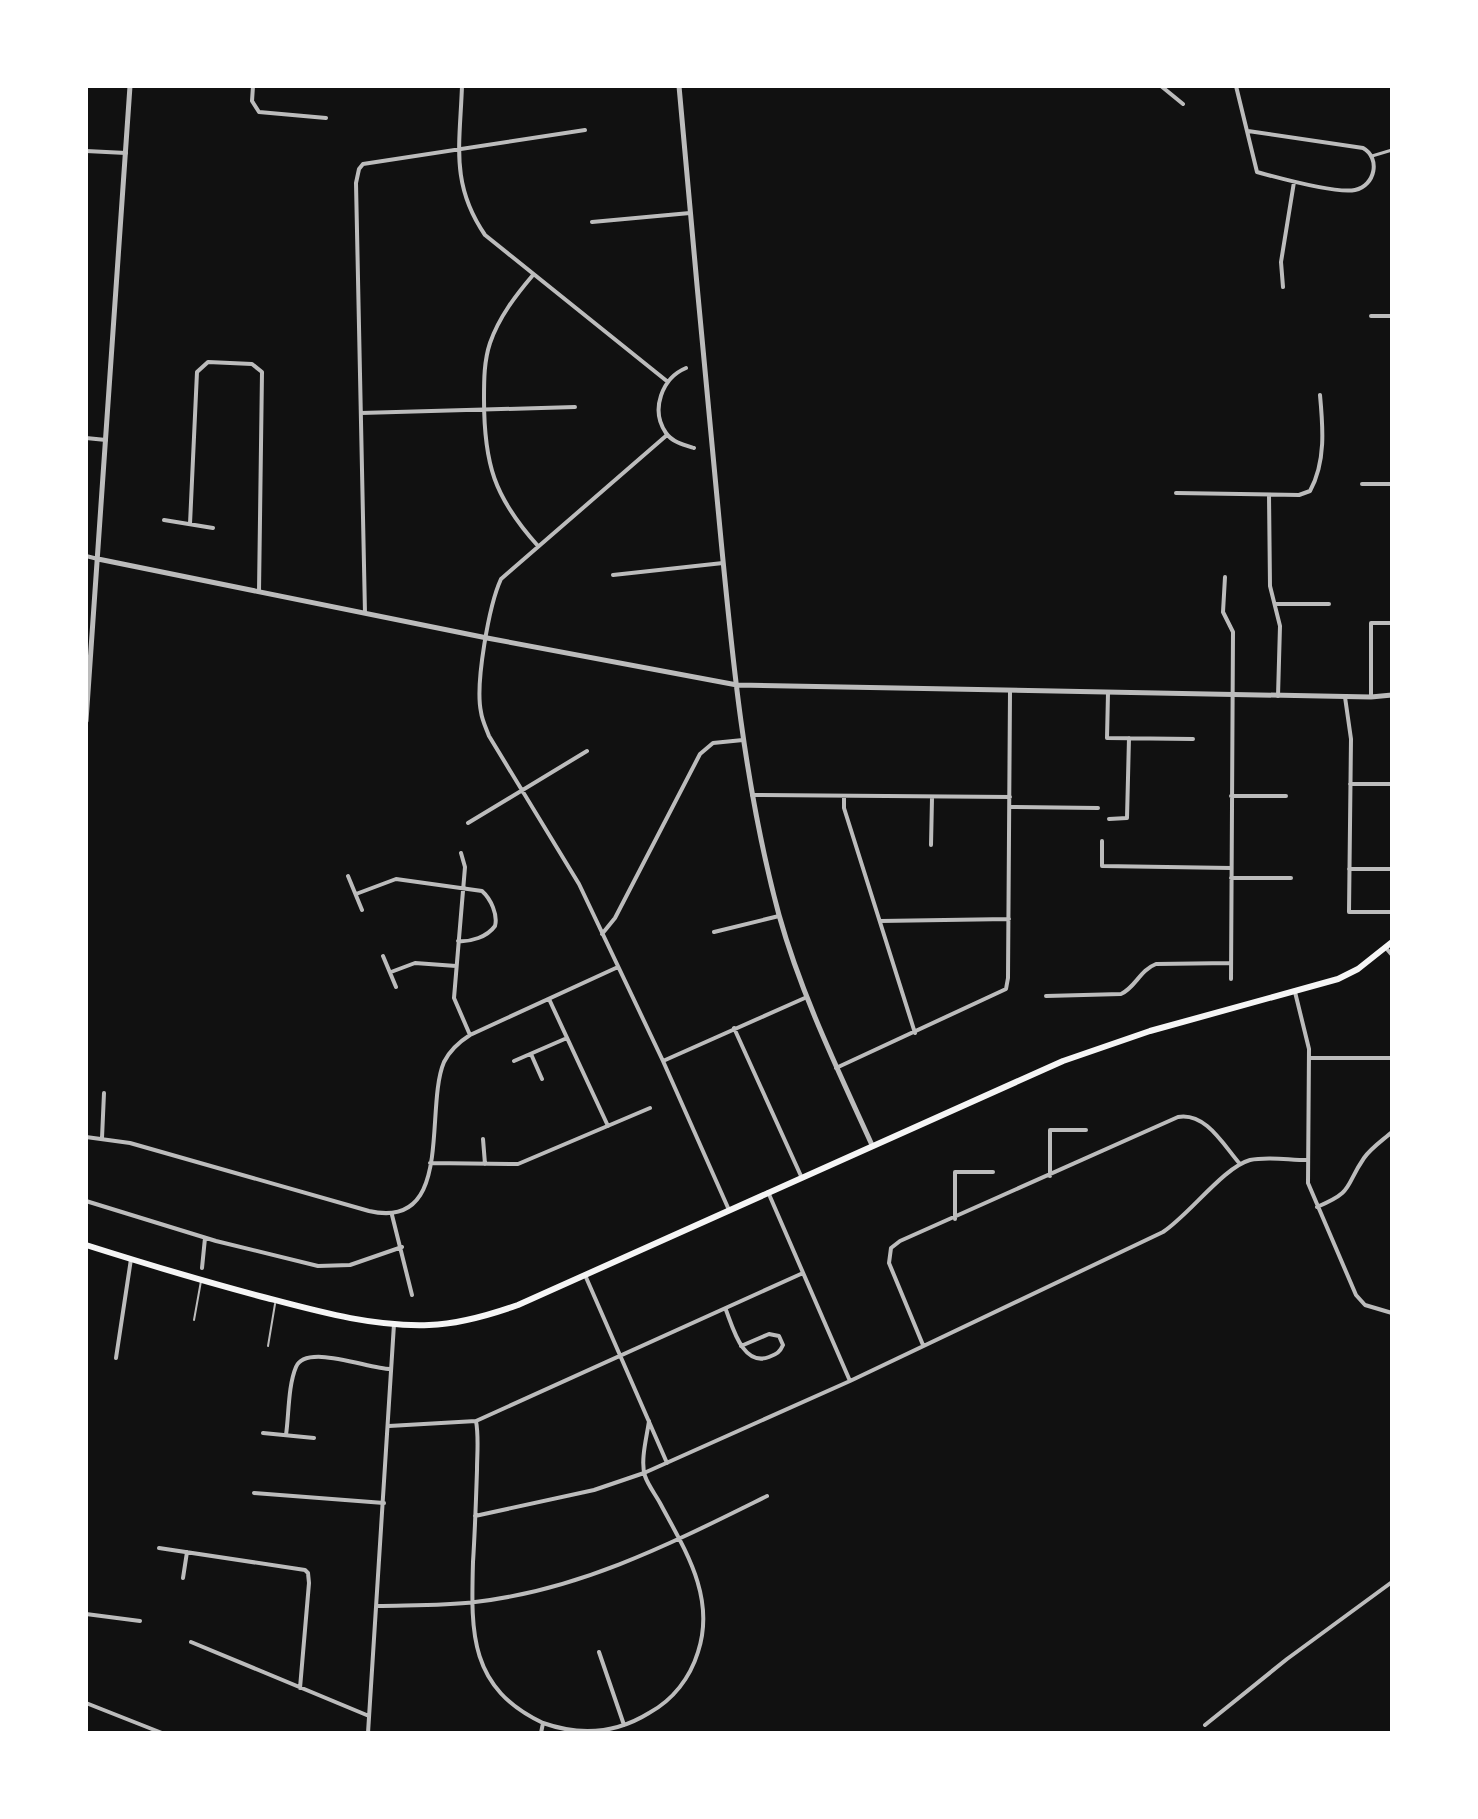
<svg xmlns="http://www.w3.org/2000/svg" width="1478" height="1819" font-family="'Noto Sans',sans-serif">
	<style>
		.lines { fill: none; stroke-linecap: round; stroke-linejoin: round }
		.service { stroke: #bcbcbc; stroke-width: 2 }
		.pedestrian { stroke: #bcbcbc; stroke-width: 3 }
		.minor { stroke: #bcbcbc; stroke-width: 4 }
		.tertiary { stroke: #bcbcbc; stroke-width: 5 }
		.primary { stroke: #f5f5f5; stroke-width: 6 }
	</style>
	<rect width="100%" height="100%" fill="#111"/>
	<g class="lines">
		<path class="service" d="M 194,1320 L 201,1281
			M 268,1346 L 275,1304"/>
		<path class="pedestrian" d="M 1372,156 L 1392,150"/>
		<path class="minor" d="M 253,86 L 252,101 L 259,112 L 326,118
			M 462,86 C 460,144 450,184 485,235 L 668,382
			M 1161,86 L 1183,104
			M 1236,86 L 1257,172 C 1279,178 1335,194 1355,190 C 1375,186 1381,158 1363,148 L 1248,131
			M 86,151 L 126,153
			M 592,222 L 690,213
			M 533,275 C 516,295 499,317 490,343 C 484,361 484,380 484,399 C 484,464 494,497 538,546
			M 1283,287 L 1281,262 L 1294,182
			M 1371,316 L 1392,316
			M 686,368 C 662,378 650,410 666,433 C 672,442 684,445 694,448
			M 361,413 L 575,407
			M 667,435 L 501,579 C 489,605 475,684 481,712 C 482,720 486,728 489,736 L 579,884 L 663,1061 L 729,1210
			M 86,438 L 106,440
			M 1362,484 L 1392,484
			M 1392,484 L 1392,476
			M 1176,493 L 1299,495 L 1310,491 C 1326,462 1323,427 1320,395
			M 1269,495 L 1270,586 L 1280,626 L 1278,696
			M 164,520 L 213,528
			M 190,524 L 197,372 L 208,362 L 252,364 L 262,372 L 259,592
			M 86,556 L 98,559
			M 613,575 L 723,563
			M 1225,577 L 1223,612 L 1233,632 L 1231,979
			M 1275,604 L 1329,604
			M 365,613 L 356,183 L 359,169 L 363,164 L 585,130
			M 1108,693 L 1107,738 L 1193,739
			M 1345,697 L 1351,739 L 1349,912 L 1392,912
			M 1371,697 L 1371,623 L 1392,623
			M 1350,784 L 1392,784
			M 752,795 L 1010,797
			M 844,796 L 844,808 L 915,1033
			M 1231,796 L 1286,796
			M 1010,807 L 1098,808
			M 1109,819 L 1127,818 L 1129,738
			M 468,823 L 587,751
			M 1102,841 L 1102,866 L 1231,868
			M 931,845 L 932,798
			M 461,853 L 465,867 L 454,998 L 470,1035
			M 1349,869 L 1392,869
			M 348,876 L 362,910
			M 1231,878 L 1291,878
			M 356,894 L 396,879 L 482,891 C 491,899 498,915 495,926 C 487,937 471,942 458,941
			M 880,921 L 1009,919
			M 714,932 L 779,916
			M 602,934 L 615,918 L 700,754 L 713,743 L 743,740
			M 1386,948 L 1392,955
			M 383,956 L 396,987
			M 391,972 L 415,963 L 456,966
			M 1295,992 L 1309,1049 L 1308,1183 L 1356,1295 L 1365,1305 L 1392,1313
			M 1046,996 L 1121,994 C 1135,988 1140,970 1156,964 L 1231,963
			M 549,999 L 608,1126
			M 734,1028 L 801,1176
			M 531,1054 L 542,1079
			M 1309,1058 L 1392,1058
			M 514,1061 L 567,1038
			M 663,1061 L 807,997
			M 836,1068 L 1006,989 L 1008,978 L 1010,692
			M 86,1137 L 130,1143 L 369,1211 C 455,1231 424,1109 444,1062 C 450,1050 459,1042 470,1035 L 618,967
			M 102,1138 L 104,1093
			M 483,1139 L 485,1164
			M 430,1163 L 518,1164 L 650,1108
			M 1050,1176 L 1050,1130 L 1086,1130
			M 768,1192 L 850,1381
			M 86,1201 L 216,1241 L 318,1266 L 350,1265 L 402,1247
			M 1317,1207 C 1355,1191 1344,1187 1364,1158 C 1371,1148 1383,1140 1392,1132
			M 392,1215 L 412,1295
			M 955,1219 L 955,1172 L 993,1172
			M 202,1268 L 205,1238
			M 585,1275 L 667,1463
			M 726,1310 C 733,1328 743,1367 769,1357 C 777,1354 780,1352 783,1345 L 779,1336 L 769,1334 L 741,1346
			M 923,1345 L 889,1263 L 891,1248 L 900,1241 L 1178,1117 C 1206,1112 1224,1146 1240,1164
			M 116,1358 L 131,1259
			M 476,1421 C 479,1437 477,1454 477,1470 C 476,1501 475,1531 473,1562 C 471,1633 469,1688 543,1723
			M 389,1426 L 476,1421 L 803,1273
			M 263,1433 L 314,1438
			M 286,1435 C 289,1414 288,1386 296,1367 C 306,1343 369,1369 390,1369
			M 254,1493 L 384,1503
			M 475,1516 L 594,1490 L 644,1473 L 850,1381 L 1163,1232 C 1189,1215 1224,1167 1250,1160 C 1267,1156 1289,1160 1307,1160
			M 159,1548 L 305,1570 L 308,1573 L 309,1583 L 300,1688
			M 183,1578 L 187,1552
			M 377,1606 C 409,1605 443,1606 475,1602 C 581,1590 674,1542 767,1496
			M 86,1614 L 140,1621
			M 191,1642 L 369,1716
			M 599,1652 L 624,1725
			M 86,1703 L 162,1733
			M 1205,1725 L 1287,1659 L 1392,1582
			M 368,1733 L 394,1324
			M 541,1733 L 543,1723 C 580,1736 615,1734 649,1713 C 673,1700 690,1678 698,1652 C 716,1597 685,1550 660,1503 C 655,1494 648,1485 645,1476 C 640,1461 647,1436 649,1421"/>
		<path class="tertiary" d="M 679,86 C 691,227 705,367 718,508 C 731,645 743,782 779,915 C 801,994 838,1070 872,1145
			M 98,559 L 487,638 L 737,685 L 1371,697 L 1392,695
			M 86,721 L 130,86"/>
		<path class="primary" d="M 86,1245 C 146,1264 206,1282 267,1298 C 320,1312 374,1327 429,1325 C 460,1324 490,1315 518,1305 L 1063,1061 L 1150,1031 L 1338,979 L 1358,969 L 1392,942"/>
	</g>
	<rect width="1478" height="1819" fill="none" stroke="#ffffff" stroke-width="176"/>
</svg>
